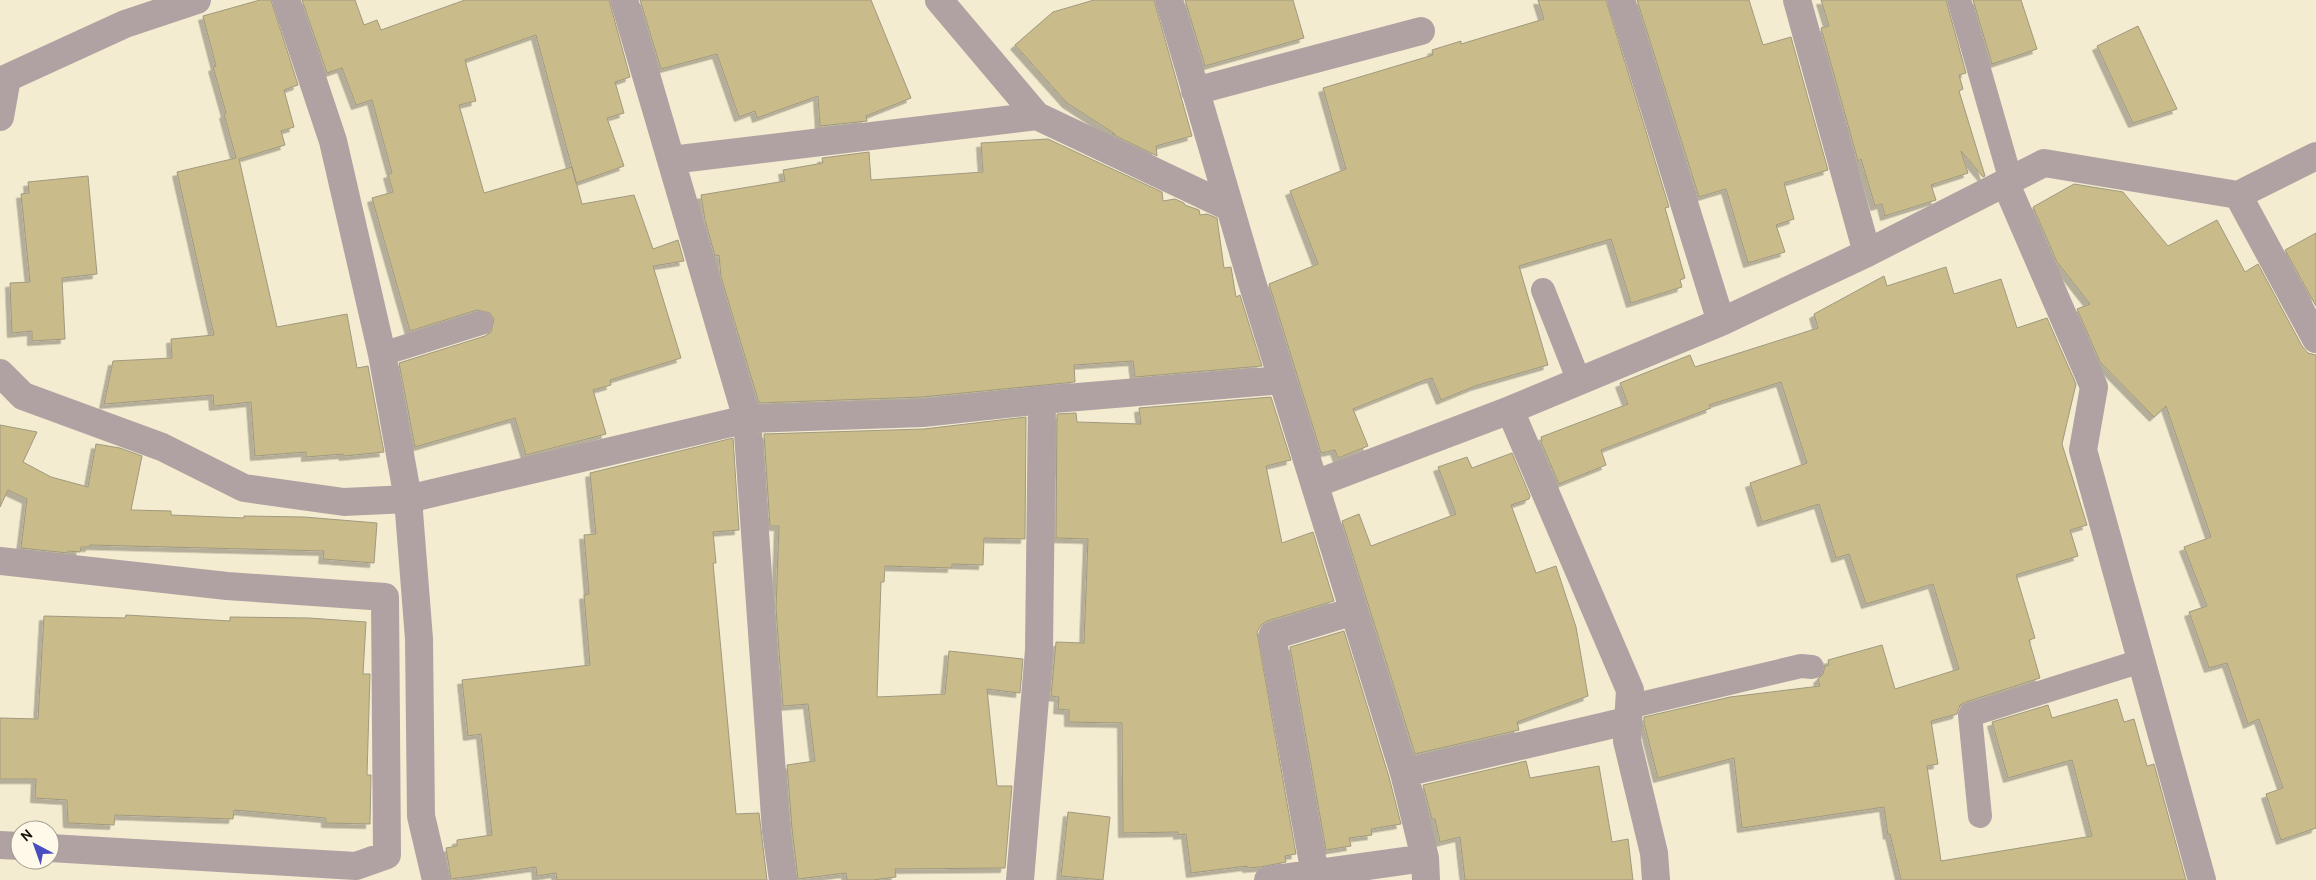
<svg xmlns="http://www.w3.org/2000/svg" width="2316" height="880" font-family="Cabin,sans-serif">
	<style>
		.building { fill: #c9bb8a; stroke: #a0997f; filter: url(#shadow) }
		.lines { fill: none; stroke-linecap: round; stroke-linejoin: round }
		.lane { stroke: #b0a2a2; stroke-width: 24 }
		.street { stroke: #b0a2a2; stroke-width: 28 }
	</style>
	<defs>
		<filter id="shadow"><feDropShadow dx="-4.5" dy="4.5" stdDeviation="0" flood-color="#0004"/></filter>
	</defs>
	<rect width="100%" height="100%" fill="#f4ecd0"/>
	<path class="building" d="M 260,0 L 271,0 L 298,85 L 284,90 L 294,127 L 281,131 L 285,145 L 239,159 L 277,327 L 347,314 L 357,368 L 368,366 L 384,452 L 344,456 L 343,454 L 306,457 L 306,452 L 255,456 L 251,402 L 214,406 L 213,395 L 104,404 L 113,361 L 172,358 L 171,339 L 214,335 L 177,172 L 236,158 L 224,114 L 226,113 L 213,67 L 216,66 L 203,16 Z
		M 302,0 L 355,0 L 364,25 L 377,20 L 381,30 L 465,0 L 609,0 L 630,77 L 615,82 L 624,113 L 607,118 L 624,166 L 576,183 L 536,35 L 465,60 L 476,101 L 459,105 L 484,193 L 572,167 L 582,204 L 634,195 L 653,249 L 678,240 L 684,261 L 653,266 L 681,358 L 610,380 L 611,385 L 593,390 L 606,434 L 526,455 L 515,418 L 415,447 L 399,363 L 485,336 L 491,332 L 494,319 L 490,313 L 477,310 L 410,331 L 372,198 L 393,192 L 388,174 L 392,173 L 372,100 L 356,105 L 342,68 L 327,73 Z
		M 640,0 L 871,0 L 911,98 L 866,116 L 867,121 L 820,126 L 818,96 L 757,118 L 755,111 L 739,117 L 717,54 L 661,69 Z
		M 1094,0 L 1154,0 L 1192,136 L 1156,146 L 1157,156 L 1112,134 L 1115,134 L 1067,103 L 1015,45 L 1053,12 Z
		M 1185,0 L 1293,0 L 1304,38 L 1205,66 Z
		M 1538,0 L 1606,0 L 1669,207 L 1665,208 L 1685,278 L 1680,280 L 1682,287 L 1631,303 L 1611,239 L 1519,266 L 1548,365 L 1475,386 L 1441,400 L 1432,378 L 1425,380 L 1353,409 L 1368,446 L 1338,458 L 1335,450 L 1321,453 L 1269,284 L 1318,264 L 1290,191 L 1346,169 L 1323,88 L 1433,55 L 1432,50 L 1461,41 L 1461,44 L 1544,19 Z
		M 1637,0 L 1749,0 L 1763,45 L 1791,37 L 1828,170 L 1784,183 L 1794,219 L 1776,225 L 1785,252 L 1748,263 L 1726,189 L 1699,197 Z
		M 1821,0 L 1946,0 L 1966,73 L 1959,75 L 1963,89 L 1959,91 L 1985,176 L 1983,177 L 1961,151 L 1968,173 L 1931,185 L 1936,200 L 1885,216 L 1882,204 L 1875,206 L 1861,159 L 1858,161 L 1821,28 L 1829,26 Z
		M 1973,0 L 2021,0 L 2037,49 L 1992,64 Z
		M 2138,26 L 2177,109 L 2133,123 L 2097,46 Z
		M 1048,139 L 1162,192 L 1163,201 L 1175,199 L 1184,203 L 1185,205 L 1199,210 L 1200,215 L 1207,214 L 1217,218 L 1224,268 L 1231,267 L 1236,297 L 1240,295 L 1262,366 L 1135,377 L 1133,361 L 1074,365 L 1075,382 L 922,397 L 759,403 L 721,277 L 719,255 L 715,256 L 705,220 L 701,195 L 785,181 L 783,170 L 823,163 L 822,158 L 869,152 L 871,180 L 983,172 L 981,143 Z
		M 88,176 L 97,274 L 62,278 L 65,339 L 32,341 L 32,331 L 12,333 L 10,283 L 30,282 L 21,194 L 29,193 L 28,182 Z
		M 2074,184 L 2123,192 L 2168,246 L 2217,220 L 2245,272 L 2258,264 L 2302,346 L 2308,353 L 2316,355 L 2316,828 L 2281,840 L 2266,794 L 2283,788 L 2259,719 L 2248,724 L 2227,663 L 2209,668 L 2189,612 L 2207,606 L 2184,547 L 2211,537 L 2166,406 L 2154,417 L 2100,362 L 2077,309 L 2090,304 L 2057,262 L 2033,207 Z
		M 2316,233 L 2316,306 L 2285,250 Z
		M 1946,267 L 1954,294 L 2001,279 L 2017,328 L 2047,318 L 2076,384 L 2062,444 L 2087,525 L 2070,530 L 2078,556 L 2016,575 L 2035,638 L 2029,640 L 2040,678 L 1966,702 L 1960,705 L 1957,714 L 1931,721 L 1938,764 L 1927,766 L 1941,861 L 2092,836 L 2072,760 L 2008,778 L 1992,722 L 2048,705 L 2052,718 L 2117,699 L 2124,722 L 2134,719 L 2147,766 L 2154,764 L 2186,880 L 1901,880 L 1890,834 L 1888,835 L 1884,807 L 1742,828 L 1734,758 L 1658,778 L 1644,723 L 1644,717 L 1730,697 L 1820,686 L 1818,679 L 1823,674 L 1825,666 L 1829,665 L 1828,660 L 1882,645 L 1895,689 L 1959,669 L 1933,584 L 1866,604 L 1849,554 L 1836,558 L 1819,504 L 1762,522 L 1750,483 L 1807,463 L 1781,382 L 1709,405 L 1711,408 L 1601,450 L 1606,465 L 1559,484 L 1541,442 L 1542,441 L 1541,437 L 1628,404 L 1620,383 L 1690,355 L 1695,367 L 1818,328 L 1814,314 L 1884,276 L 1887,286 Z
		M 1271,397 L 1291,460 L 1266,466 L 1282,543 L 1313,532 L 1334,601 L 1267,621 L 1261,625 L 1257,632 L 1296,854 L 1285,856 L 1286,862 L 1260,867 L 1247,868 L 1247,866 L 1191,873 L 1186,834 L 1178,835 L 1178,832 L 1123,833 L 1122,723 L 1069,722 L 1069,710 L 1058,709 L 1059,697 L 1051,696 L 1056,642 L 1084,643 L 1088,539 L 1056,538 L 1057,414 L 1076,413 L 1077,422 L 1141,424 L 1139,408 Z
		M 1026,417 L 1025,539 L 984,538 L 983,565 L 952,564 L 952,568 L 885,566 L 884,582 L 881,582 L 877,697 L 945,694 L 949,651 L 1023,659 L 1020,693 L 987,689 L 997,786 L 1012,786 L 1005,868 L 895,869 L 896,877 L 873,880 L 847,880 L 846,873 L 798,879 L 792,829 L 787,765 L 815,761 L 808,704 L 783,706 L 776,608 L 779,526 L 770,526 L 764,434 L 924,429 Z
		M 0,425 L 37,432 L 23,462 L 51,477 L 88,487 L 96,444 L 120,448 L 142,456 L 131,510 L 171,511 L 171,515 L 244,518 L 244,516 L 304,517 L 377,523 L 374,563 L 323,559 L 324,551 L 90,545 L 90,547 L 81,547 L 80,552 L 68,551 L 68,553 L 21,548 L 27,499 L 8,490 L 0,507 Z
		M 733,438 L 739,530 L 713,532 L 716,563 L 713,563 L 736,814 L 759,813 L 767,880 L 557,880 L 556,873 L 537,876 L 536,867 L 451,879 L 446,848 L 457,846 L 457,840 L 492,835 L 481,734 L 468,736 L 462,680 L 590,665 L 584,595 L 589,594 L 584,535 L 596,534 L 590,473 Z
		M 1512,453 L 1530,496 L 1529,499 L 1511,505 L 1536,573 L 1556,566 L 1576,627 L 1588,696 L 1517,722 L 1519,730 L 1415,754 L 1342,521 L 1359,514 L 1371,546 L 1456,514 L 1438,467 L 1467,457 L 1472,468 Z
		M 126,615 L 230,621 L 230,617 L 309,618 L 366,622 L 363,674 L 370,674 L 367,775 L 371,775 L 370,824 L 326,823 L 326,818 L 234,810 L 233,819 L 115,815 L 114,825 L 68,823 L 67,800 L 35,798 L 36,779 L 0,779 L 0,718 L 38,719 L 44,616 L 125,618 Z
		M 1344,631 L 1389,777 L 1401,824 L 1371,829 L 1372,835 L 1349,838 L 1351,846 L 1326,850 L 1290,647 Z
		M 1526,761 L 1530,778 L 1599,766 L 1612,842 L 1628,839 L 1633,880 L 1465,880 L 1460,837 L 1440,842 L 1435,819 L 1432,819 L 1423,785 Z
		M 1068,812 L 1110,817 L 1103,880 L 1061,876 Z"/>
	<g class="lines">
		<path class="lane" d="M 1959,0 L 2011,181
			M 1543,290 L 1579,381
			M 382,354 L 481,323
			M 1628,707 L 1801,666 L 1812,667
			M 1980,816 L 1970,715 L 2141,661"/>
		<path class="street" d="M 286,0 L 333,141 L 382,354 L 408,499 L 419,639 L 421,816 L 436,880
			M 624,0 L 747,419 L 776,831 L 783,880
			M 939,0 L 1037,116 L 1229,207
			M 1169,0 L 1251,279 L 1404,773 L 1425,858 L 1426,880
			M 1621,0 L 1721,322
			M 1797,0 L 1867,253
			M 1195,91 L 1421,31
			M 0,117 L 7,78 L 125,24 L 197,0
			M 671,160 L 1037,116
			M 2006,184 L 2094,387 L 2083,450 L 2202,880
			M 2238,195 L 2316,339
			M 0,373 L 23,396 L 162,447 L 244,488 L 344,502 L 408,499 L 747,419 L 923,413 L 1042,400 L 1282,380
			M 1510,410 L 1630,690 L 1627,741 L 1654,853 L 1656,880
			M 1315,484 L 1510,410 L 1721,322 L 1867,253 L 2044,163 L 2238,195 L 2316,156
			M 0,561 L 227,586 L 385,597 L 387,855 L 356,866 L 50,848
			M 1404,773 L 1627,721
			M 0,845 L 20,846
			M 1315,874 L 1272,636 L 1354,611
			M 1020,880 L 1039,650 L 1042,400
			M 1268,880 L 1425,858"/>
	</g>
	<g transform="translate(35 845) rotate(319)"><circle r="24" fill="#fef9e9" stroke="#a19d8f"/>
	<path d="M0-4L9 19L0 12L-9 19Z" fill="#484dc2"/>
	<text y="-8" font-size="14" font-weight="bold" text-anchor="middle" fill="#151208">N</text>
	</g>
</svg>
